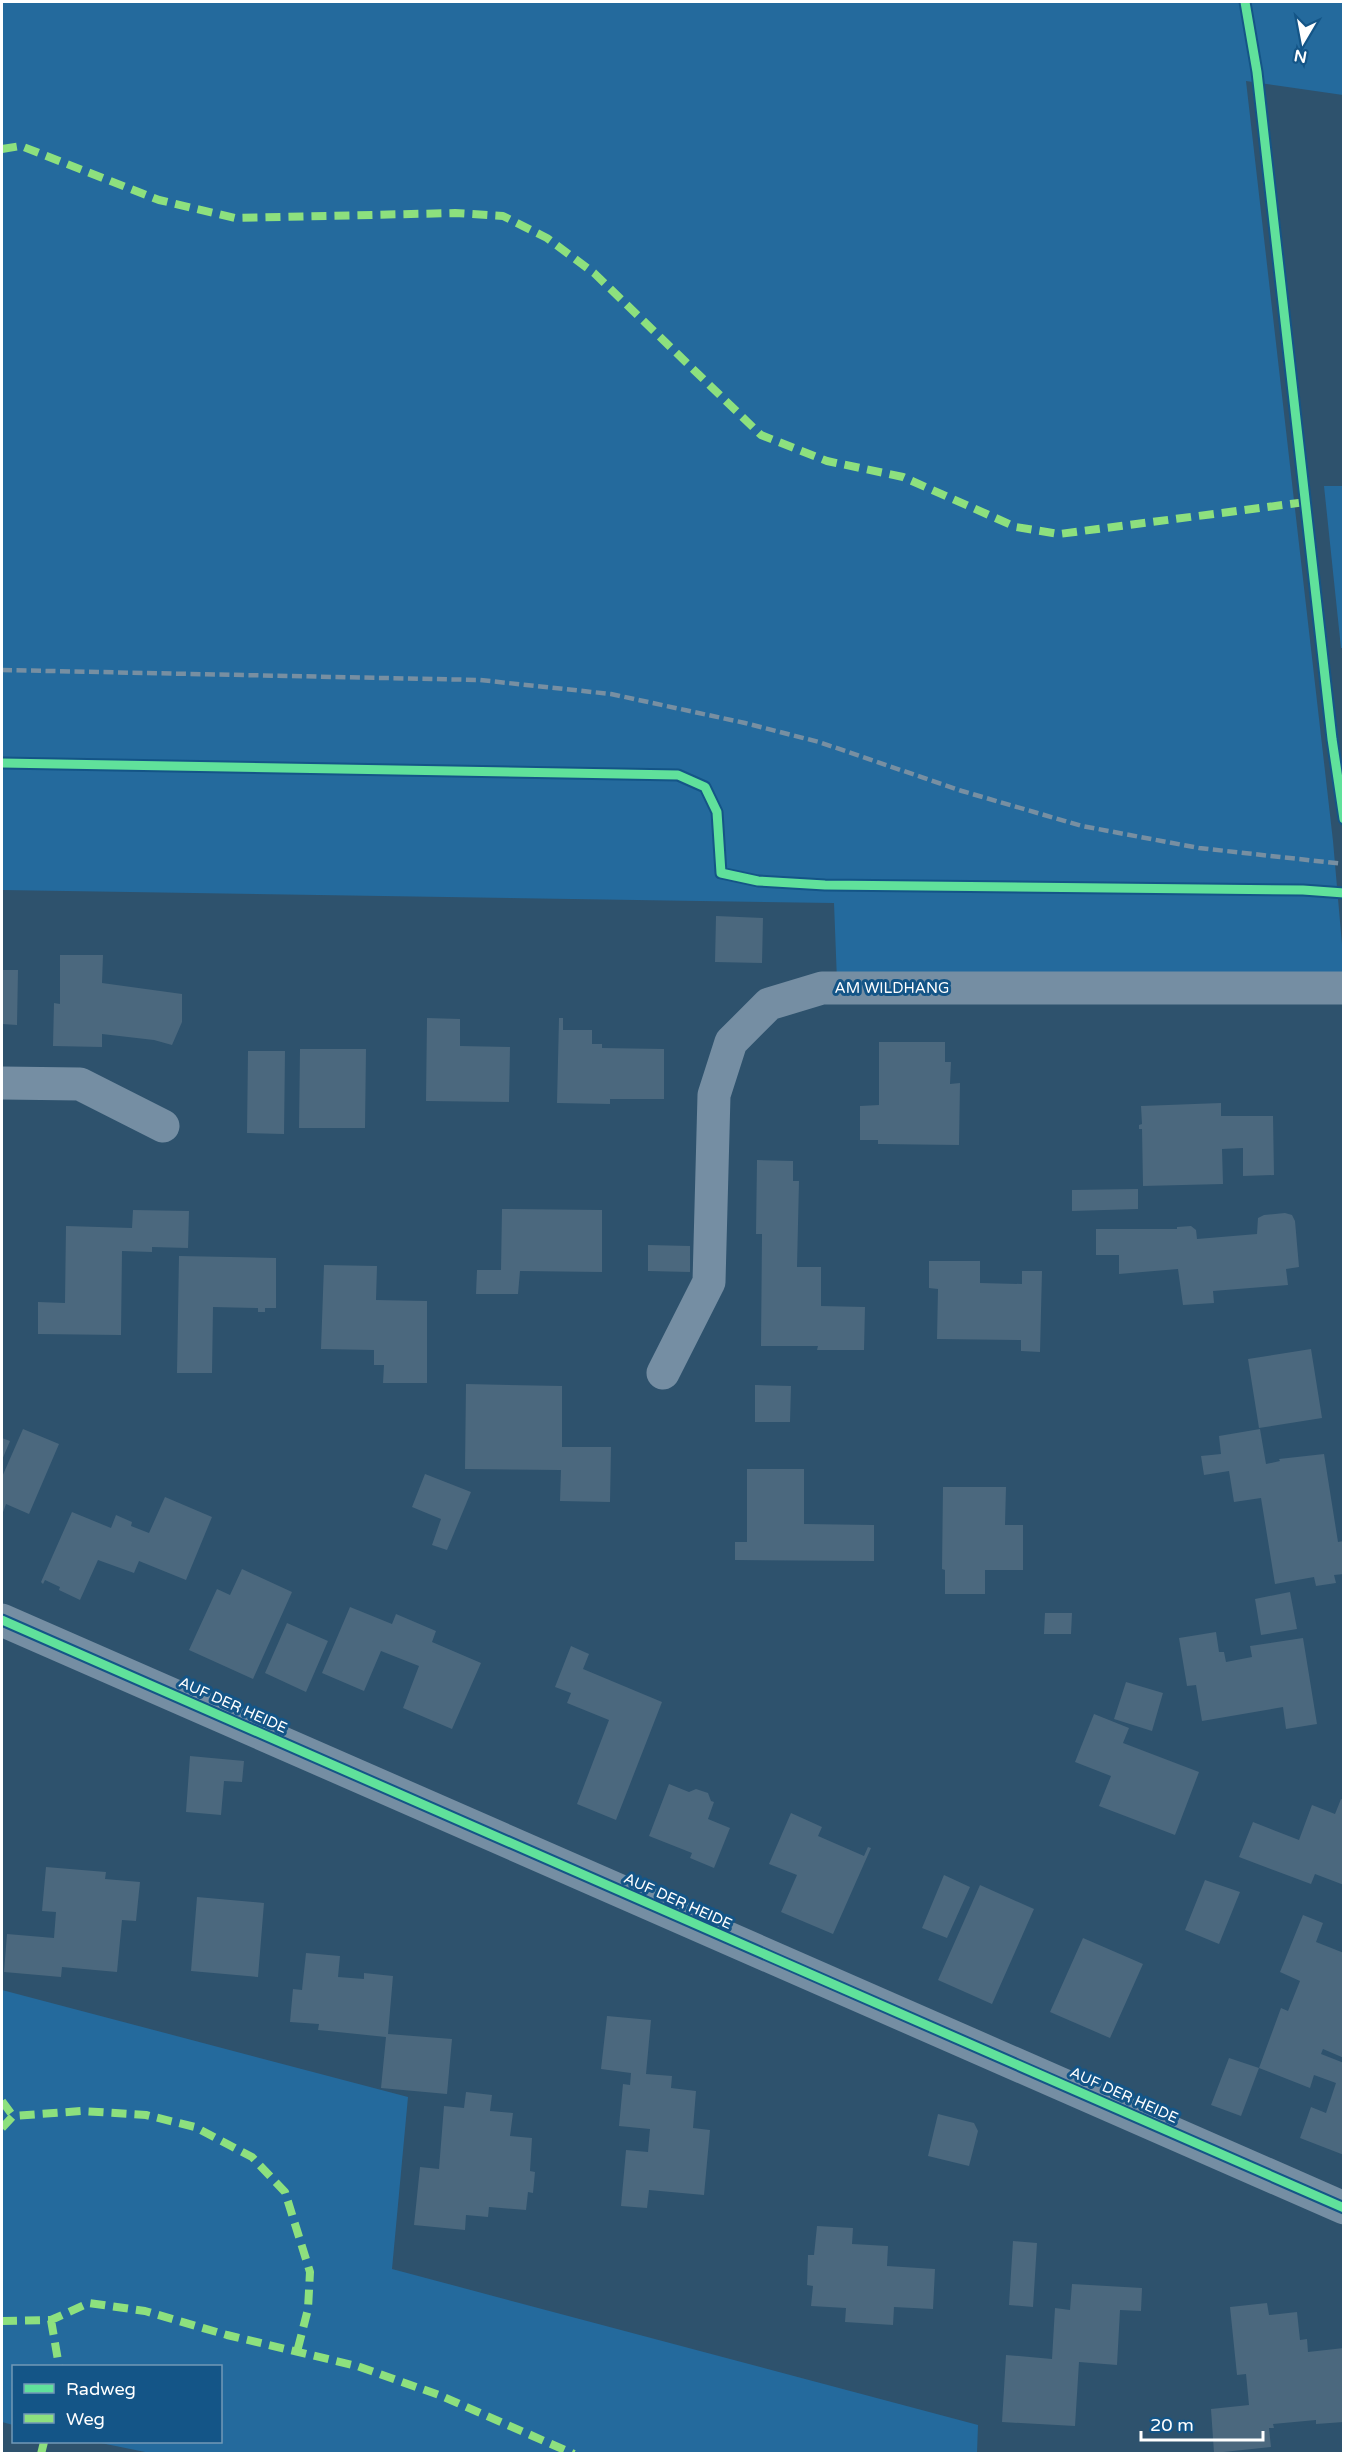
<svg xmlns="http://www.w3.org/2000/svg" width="1345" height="2455" font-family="'Varela Round',sans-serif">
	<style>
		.green { fill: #246a9d }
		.building { fill: #4b687e }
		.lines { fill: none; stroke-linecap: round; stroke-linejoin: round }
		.minor { stroke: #758ea3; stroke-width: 33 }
		.rail { stroke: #778fa2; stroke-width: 4.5; stroke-dasharray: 10 4.5; stroke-linecap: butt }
		.quiet { stroke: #8de07e; stroke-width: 8; stroke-dasharray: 15 8; stroke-linecap: butt }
		.cycleway-casing { stroke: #145587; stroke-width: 13 }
		.cycleway { stroke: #60e19b; stroke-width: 9 }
		.labels { text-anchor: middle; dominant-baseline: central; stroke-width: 6; stroke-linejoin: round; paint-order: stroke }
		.street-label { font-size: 15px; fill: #fff; stroke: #145587 }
	</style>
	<rect width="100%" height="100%" fill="#2e526d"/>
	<path class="green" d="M 2,2 L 1343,2 L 1343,95 L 1246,81 L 1333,841 L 1343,956 L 1343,982 L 837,981 L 834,903 L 2,890 Z
		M 1324,486 L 1343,486 L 1344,648 L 1341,648 Z
		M 2,1990 L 408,2097 L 392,2269 L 978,2425 L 977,2453 L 155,2454 L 96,2442 L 220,2442 L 220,2366 L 14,2366 L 13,2425 L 2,2422 Z"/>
	<path class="building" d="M 716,916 L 763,918 L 762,963 L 715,962 Z
		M 60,955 L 103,955 L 102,983 L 182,994 L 182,1022 L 172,1045 L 154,1040 L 102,1034 L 102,1047 L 53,1046 L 54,1003 L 60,1004 Z
		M 2,970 L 18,970 L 17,1025 L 2,1024 Z
		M 427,1018 L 460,1019 L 460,1046 L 510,1047 L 509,1102 L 426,1101 Z
		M 559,1018 L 563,1018 L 563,1030 L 592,1030 L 592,1044 L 602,1044 L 602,1048 L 664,1049 L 664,1099 L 610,1099 L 610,1104 L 557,1103 Z
		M 879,1042 L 945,1042 L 945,1062 L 951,1062 L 950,1084 L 960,1083 L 959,1145 L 878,1144 L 878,1140 L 860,1140 L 860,1106 L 879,1105 Z
		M 300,1049 L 366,1049 L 365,1128 L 299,1128 Z
		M 248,1051 L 285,1051 L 284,1134 L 247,1133 Z
		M 1221,1103 L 1221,1116 L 1273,1116 L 1274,1175 L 1243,1176 L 1243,1148 L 1222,1149 L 1223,1184 L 1143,1186 L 1142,1129 L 1139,1129 L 1139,1125 L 1142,1124 L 1141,1106 Z
		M 757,1160 L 793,1161 L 793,1181 L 799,1181 L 797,1267 L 821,1267 L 821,1306 L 865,1307 L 864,1350 L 817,1350 L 818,1346 L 761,1346 L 762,1234 L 756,1234 Z
		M 1138,1189 L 1138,1209 L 1072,1211 L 1072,1190 Z
		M 502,1209 L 602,1210 L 602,1272 L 520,1271 L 518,1294 L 476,1294 L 477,1270 L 501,1270 Z
		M 133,1210 L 189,1211 L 188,1248 L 152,1247 L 152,1252 L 122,1251 L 121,1335 L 38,1334 L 38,1302 L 65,1303 L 66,1226 L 132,1228 Z
		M 1285,1213 L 1292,1215 L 1295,1221 L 1299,1267 L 1286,1269 L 1288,1285 L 1213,1291 L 1214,1303 L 1183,1305 L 1178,1269 L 1119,1274 L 1119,1255 L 1096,1255 L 1096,1229 L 1177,1229 L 1177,1227 L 1191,1226 L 1196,1230 L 1197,1239 L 1257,1234 L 1258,1218 L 1264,1215 Z
		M 648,1245 L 690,1246 L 690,1272 L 648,1271 Z
		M 179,1256 L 276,1258 L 276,1308 L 265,1308 L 265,1312 L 258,1312 L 258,1308 L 213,1307 L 212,1373 L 177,1373 Z
		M 929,1261 L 980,1261 L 980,1283 L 1022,1284 L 1022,1271 L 1042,1271 L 1040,1352 L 1021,1351 L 1021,1340 L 937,1339 L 938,1289 L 929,1288 Z
		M 324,1265 L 377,1266 L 376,1300 L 427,1301 L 427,1383 L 383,1383 L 384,1365 L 374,1365 L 374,1350 L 321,1349 Z
		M 1311,1349 L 1322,1418 L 1259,1428 L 1248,1359 Z
		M 466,1384 L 562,1386 L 562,1447 L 611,1447 L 610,1502 L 560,1501 L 561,1470 L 465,1469 Z
		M 755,1385 L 791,1386 L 790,1422 L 755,1422 Z
		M 23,1429 L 59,1444 L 29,1514 L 6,1504 L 2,1515 L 2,1477 Z
		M 1260,1429 L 1266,1464 L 1280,1461 L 1279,1459 L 1324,1454 L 1338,1542 L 1344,1541 L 1344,1574 L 1334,1575 L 1336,1583 L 1316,1586 L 1314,1577 L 1275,1584 L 1261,1498 L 1234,1502 L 1229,1471 L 1204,1475 L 1201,1456 L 1221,1454 L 1219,1436 Z
		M 2,1438 L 10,1441 L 2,1460 Z
		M 747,1469 L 804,1469 L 804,1524 L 874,1525 L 874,1561 L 735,1560 L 735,1542 L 747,1542 Z
		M 425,1474 L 471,1492 L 447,1550 L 432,1545 L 441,1519 L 412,1507 Z
		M 943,1487 L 1006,1487 L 1005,1525 L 1023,1525 L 1023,1570 L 985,1570 L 985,1594 L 945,1594 L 945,1570 L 942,1569 Z
		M 165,1497 L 212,1517 L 186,1580 L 139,1561 L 134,1573 L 98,1560 L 80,1600 L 59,1590 L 60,1587 L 45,1580 L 43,1584 L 41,1582 L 72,1512 L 111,1528 L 116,1515 L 132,1522 L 131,1526 L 149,1533 Z
		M 242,1569 L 292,1592 L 253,1679 L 189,1650 L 217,1589 L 230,1595 Z
		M 1290,1592 L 1297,1629 L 1261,1635 L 1255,1599 Z
		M 350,1607 L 392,1624 L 396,1614 L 436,1631 L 432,1642 L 481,1663 L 452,1729 L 403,1708 L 419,1666 L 381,1651 L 364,1691 L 322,1673 Z
		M 1045,1613 L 1072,1613 L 1071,1634 L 1044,1634 Z
		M 287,1623 L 328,1641 L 306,1692 L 265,1673 Z
		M 1216,1632 L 1219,1652 L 1224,1652 L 1226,1662 L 1252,1657 L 1250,1646 L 1303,1638 L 1317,1724 L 1286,1729 L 1283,1707 L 1202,1721 L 1196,1685 L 1187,1686 L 1179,1638 Z
		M 571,1646 L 589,1654 L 583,1669 L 662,1702 L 616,1820 L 577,1804 L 609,1720 L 567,1703 L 571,1693 L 555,1687 Z
		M 1126,1682 L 1163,1693 L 1152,1731 L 1114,1719 Z
		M 1094,1714 L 1129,1728 L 1123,1743 L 1199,1772 L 1175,1835 L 1099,1806 L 1111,1776 L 1075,1762 Z
		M 190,1756 L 244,1761 L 242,1782 L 224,1781 L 221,1815 L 186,1812 Z
		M 669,1784 L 689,1792 L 696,1789 L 708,1793 L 711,1801 L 714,1802 L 708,1819 L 730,1828 L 714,1868 L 690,1858 L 692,1853 L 649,1836 Z
		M 1341,1799 L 1344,1800 L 1344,1885 L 1315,1874 L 1311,1884 L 1239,1857 L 1253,1822 L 1299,1840 L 1312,1805 L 1335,1814 Z
		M 791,1813 L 822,1827 L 818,1836 L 864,1856 L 868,1847 L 871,1848 L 833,1934 L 781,1912 L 797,1875 L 769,1864 Z
		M 46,1867 L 106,1872 L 105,1879 L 140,1882 L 136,1921 L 122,1920 L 117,1972 L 62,1967 L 61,1977 L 4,1972 L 7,1934 L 54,1938 L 56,1912 L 42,1911 Z
		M 944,1875 L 970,1887 L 947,1938 L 922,1928 Z
		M 1205,1880 L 1240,1892 L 1219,1944 L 1185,1930 Z
		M 980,1885 L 1034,1909 L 992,2004 L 938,1980 Z
		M 197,1897 L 264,1903 L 258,1977 L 191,1971 Z
		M 1303,1915 L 1323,1923 L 1316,1942 L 1344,1953 L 1344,2058 L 1323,2049 L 1321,2054 L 1344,2063 L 1344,2155 L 1300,2138 L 1311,2107 L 1326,2113 L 1336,2083 L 1314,2075 L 1310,2088 L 1259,2068 L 1281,2008 L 1288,2011 L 1300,1981 L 1280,1972 Z
		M 1083,1938 L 1143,1964 L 1110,2038 L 1050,2012 Z
		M 306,1953 L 340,1956 L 338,1977 L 364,1979 L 364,1973 L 393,1976 L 388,2034 L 452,2039 L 447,2094 L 381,2088 L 386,2037 L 318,2030 L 319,2024 L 290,2022 L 293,1989 L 302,1990 Z
		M 607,2016 L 651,2020 L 646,2074 L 672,2076 L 671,2088 L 696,2091 L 693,2128 L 710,2130 L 704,2195 L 649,2190 L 647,2208 L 621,2206 L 626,2150 L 648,2152 L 650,2129 L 619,2126 L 623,2084 L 630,2085 L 631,2073 L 601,2069 Z
		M 1229,2058 L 1259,2068 L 1241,2116 L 1211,2105 Z
		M 466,2092 L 492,2095 L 490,2111 L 513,2113 L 510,2136 L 532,2138 L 530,2171 L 535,2172 L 533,2193 L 528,2192 L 526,2210 L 489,2207 L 488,2217 L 466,2215 L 465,2230 L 414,2225 L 420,2167 L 439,2169 L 444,2106 L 464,2108 Z
		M 938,2114 L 974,2123 L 978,2131 L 969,2166 L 928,2156 Z
		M 817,2226 L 853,2228 L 852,2244 L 888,2246 L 887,2266 L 935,2269 L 933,2309 L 894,2307 L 893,2325 L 845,2322 L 846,2308 L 811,2306 L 813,2286 L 807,2285 L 808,2255 L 814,2255 Z
		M 1013,2241 L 1037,2243 L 1033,2307 L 1009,2305 Z
		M 1072,2284 L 1142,2288 L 1141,2311 L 1120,2310 L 1117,2365 L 1079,2362 L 1075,2426 L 1002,2422 L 1006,2355 L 1052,2359 L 1055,2308 L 1070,2310 Z
		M 1267,2303 L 1269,2315 L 1297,2312 L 1300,2340 L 1307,2339 L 1308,2352 L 1344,2348 L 1344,2422 L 1316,2424 L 1316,2420 L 1273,2424 L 1274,2428 L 1269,2428 L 1271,2447 L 1214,2453 L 1211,2409 L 1249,2405 L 1246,2374 L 1237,2375 L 1230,2307 Z"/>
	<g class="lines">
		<path class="minor" d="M 2,1083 L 80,1084 L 163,1126
			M 663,1373 L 709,1282 L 714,1095 L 731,1042 L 769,1004 L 822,988 L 1344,988
			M 2,1620 L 1344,2208"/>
		<path class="rail" d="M 2,670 L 480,680 L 611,694 L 745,723 L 819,742 L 962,791 L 1082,826 L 1199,848 L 1344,864"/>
		<path class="quiet" d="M 2,149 L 21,146 L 159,200 L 235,218 L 455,213 L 503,216 L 547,238 L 594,273 L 761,435 L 827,461 L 903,477 L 1016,527 L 1059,534 L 1306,502
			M 2,2101 L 13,2116
			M 2,2128 L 13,2116 L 82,2111 L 146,2115 L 195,2127 L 252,2157 L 285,2192 L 310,2272 L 308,2309 L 297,2352
			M 51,2320 L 59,2366
			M 2,2321 L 51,2320 L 89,2303 L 145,2311 L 227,2335 L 357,2366 L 439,2395 L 574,2454
			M 41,2454 L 44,2442"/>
		<g class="cycleway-casing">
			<path id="cycleway" d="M 1245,2 L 1257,72 L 1332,739 L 1344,819
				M 2,763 L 678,775 L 705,787 L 717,812 L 721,873 L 758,881 L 825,885 L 1303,890 L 1344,893
				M 2,1620 L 1344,2208"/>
		</g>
		<use href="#cycleway" class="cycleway"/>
	</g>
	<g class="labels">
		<g class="street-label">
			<text x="892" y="988">AM WILDHANG</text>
			<text transform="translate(233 1705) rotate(24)">AUF DER HEIDE</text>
			<text transform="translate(678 1901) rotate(24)">AUF DER HEIDE</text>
			<text transform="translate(1124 2095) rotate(24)">AUF DER HEIDE</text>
		</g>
	</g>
	<rect width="1345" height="2455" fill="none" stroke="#ffffff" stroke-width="6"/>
	<rect x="12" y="2365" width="210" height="78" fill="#145587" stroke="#7299b7" stroke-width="1.5"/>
	<rect x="24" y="2384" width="30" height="9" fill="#60e19b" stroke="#7299b7" stroke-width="1.5"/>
	<text x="66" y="2395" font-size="18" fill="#ffffff">Radweg</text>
	<rect x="24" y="2414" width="30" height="9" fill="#8de07e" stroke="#7299b7" stroke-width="1.5"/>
	<text x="66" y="2425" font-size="18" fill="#ffffff">Weg</text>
	<g transform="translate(1303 42) rotate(190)" stroke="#145587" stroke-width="4.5" paint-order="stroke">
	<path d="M0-4.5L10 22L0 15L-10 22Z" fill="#ffffff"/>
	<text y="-9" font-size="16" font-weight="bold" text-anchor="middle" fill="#ffffff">N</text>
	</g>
	<path d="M1141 2431v9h122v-9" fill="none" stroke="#ffffff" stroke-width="3"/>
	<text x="1150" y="2431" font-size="18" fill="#ffffff" stroke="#145587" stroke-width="4.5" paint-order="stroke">20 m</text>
</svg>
